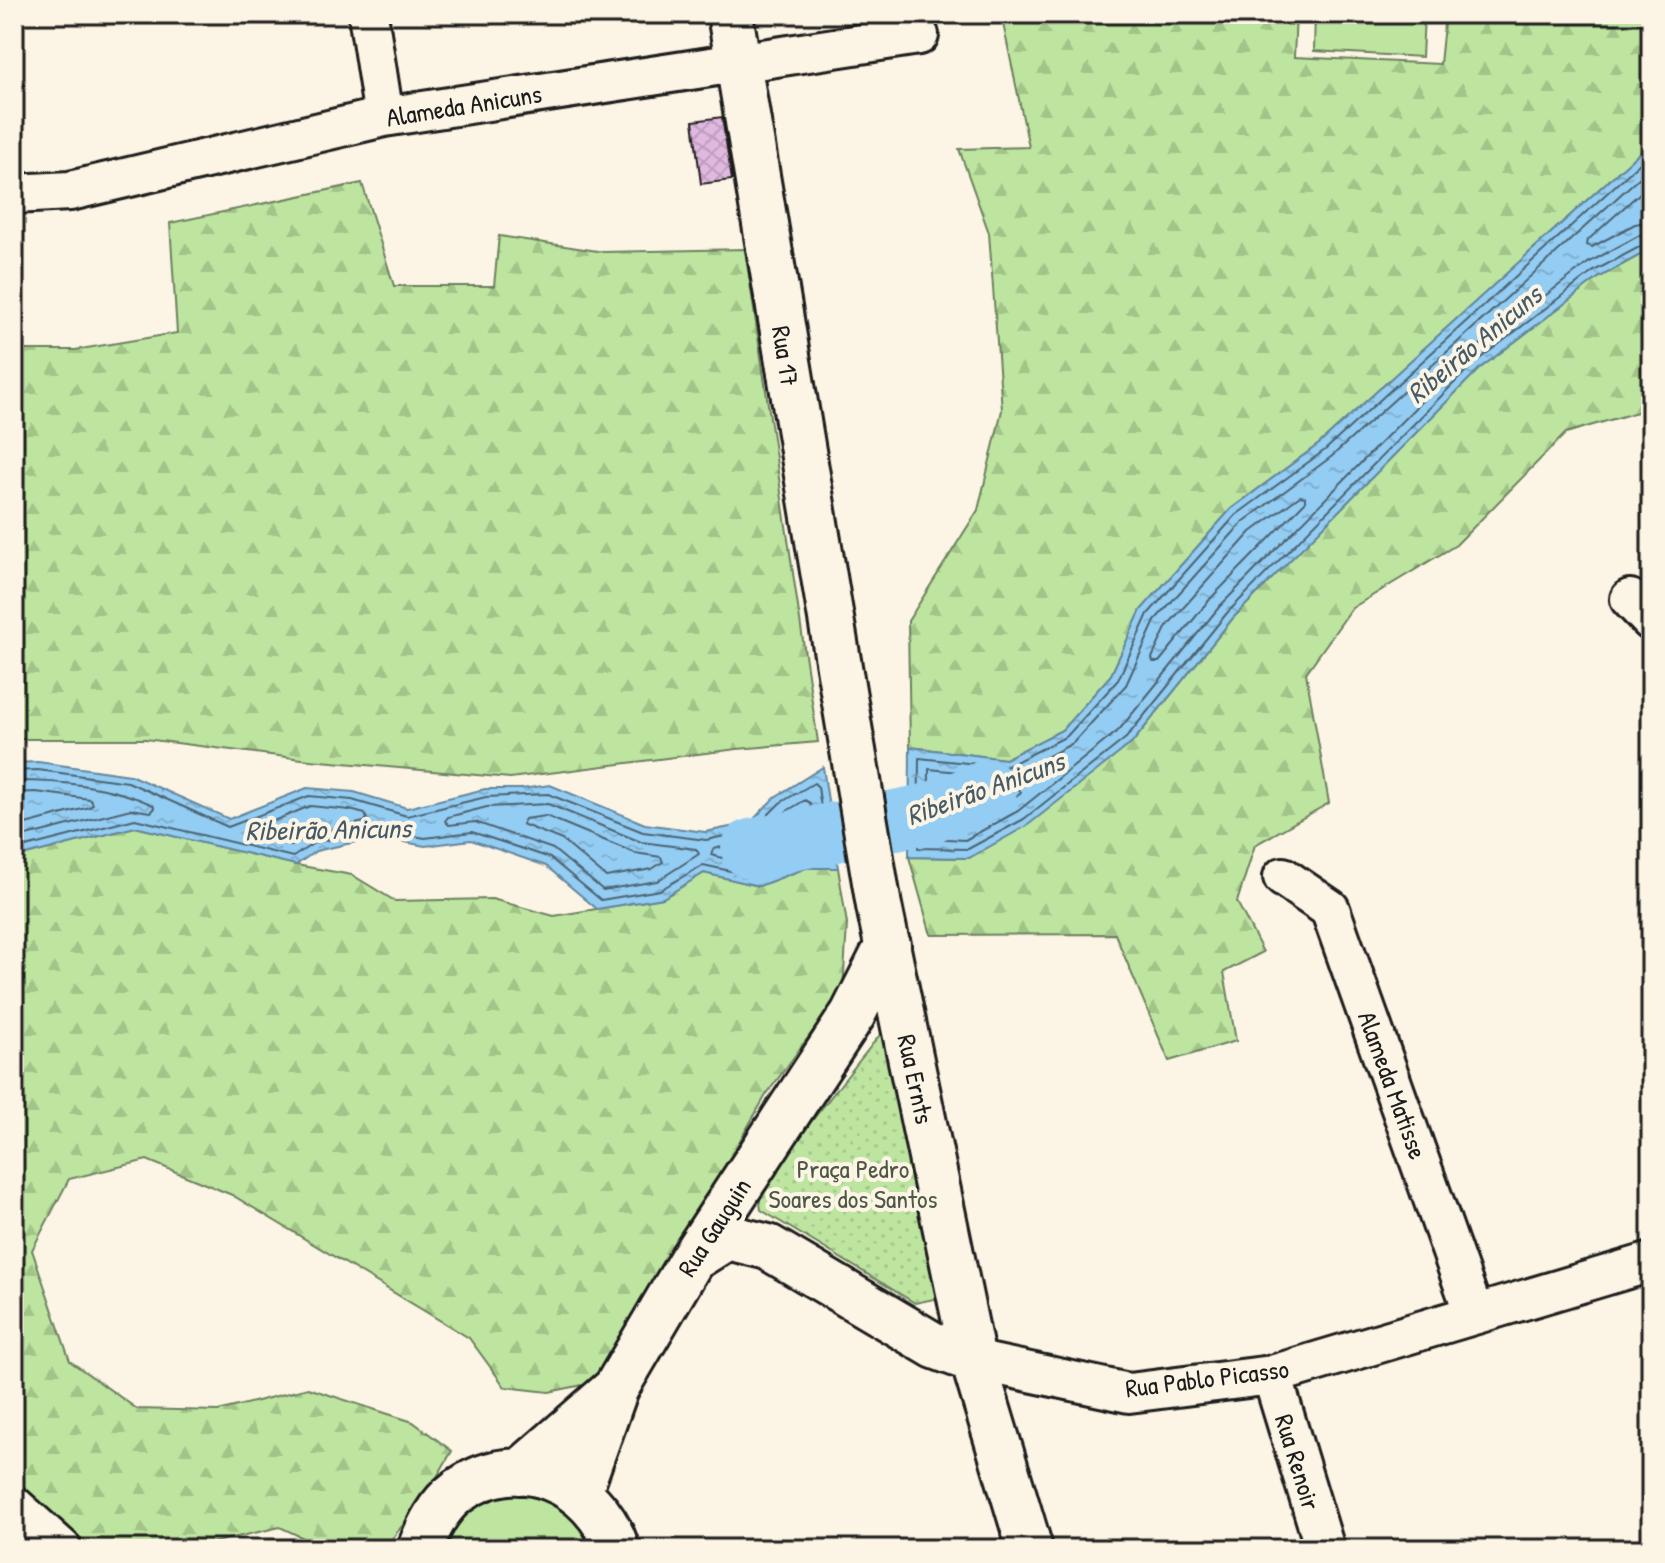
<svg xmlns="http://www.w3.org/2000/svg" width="1665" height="1563" font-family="'Patrick Hand',sans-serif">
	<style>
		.green { fill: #bde5a0; stroke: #6c805e; stroke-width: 2 }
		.forest { fill: url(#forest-firs); stroke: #6c805e; stroke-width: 2 }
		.park { fill: url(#park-dots); stroke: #6c805e; stroke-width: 2 }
		.water { fill: url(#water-ripples); stroke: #64869d; stroke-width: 2 }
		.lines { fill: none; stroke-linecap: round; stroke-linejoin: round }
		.shore { stroke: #4c6372; stroke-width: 2 }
		.river { stroke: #94cdf3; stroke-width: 60 }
		.building { fill: url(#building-cross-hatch); stroke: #1c1c1c; stroke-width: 2 }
		.minor-casing { stroke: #1c1c1c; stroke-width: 44 }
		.tertiary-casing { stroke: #1c1c1c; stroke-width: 50 }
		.minor { stroke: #fcf5e5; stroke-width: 38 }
		.tertiary { stroke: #fcf5e5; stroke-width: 44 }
		.labels { text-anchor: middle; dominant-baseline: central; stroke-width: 8; stroke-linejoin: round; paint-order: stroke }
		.street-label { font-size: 26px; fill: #1c1c1c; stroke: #fcf5e5 }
		.park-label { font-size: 26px; fill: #4c5844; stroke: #fcf5e5 }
		.water-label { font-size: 28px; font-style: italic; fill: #465a67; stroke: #fcf5e5 }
	</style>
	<defs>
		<pattern id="forest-firs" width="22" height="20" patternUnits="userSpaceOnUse" patternTransform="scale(2)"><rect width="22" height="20" fill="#bde5a0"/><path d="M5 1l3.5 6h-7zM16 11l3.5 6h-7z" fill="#a2c489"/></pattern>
		<pattern id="park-dots" width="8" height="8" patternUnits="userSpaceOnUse" patternTransform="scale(2)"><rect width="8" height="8" fill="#bde5a0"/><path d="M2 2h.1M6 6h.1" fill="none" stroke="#a2c489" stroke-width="1.8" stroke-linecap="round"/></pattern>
		<pattern id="water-ripples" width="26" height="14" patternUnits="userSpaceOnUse" patternTransform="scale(2)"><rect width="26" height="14" fill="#94cdf3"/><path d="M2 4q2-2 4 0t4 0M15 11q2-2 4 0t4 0" fill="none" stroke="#7fafd0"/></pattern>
		<pattern id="building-cross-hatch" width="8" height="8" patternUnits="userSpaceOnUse" patternTransform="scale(2)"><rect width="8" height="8" fill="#e1b9e0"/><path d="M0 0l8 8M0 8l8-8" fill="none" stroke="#c09ec0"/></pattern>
	</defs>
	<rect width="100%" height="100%" fill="#fcf5e5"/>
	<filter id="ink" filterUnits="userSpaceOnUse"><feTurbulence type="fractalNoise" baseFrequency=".0125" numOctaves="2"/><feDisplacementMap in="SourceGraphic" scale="16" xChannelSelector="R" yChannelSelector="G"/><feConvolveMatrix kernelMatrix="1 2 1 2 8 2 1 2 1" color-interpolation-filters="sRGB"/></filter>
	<g filter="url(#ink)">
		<path class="green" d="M 1315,14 L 1424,14 L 1422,57 L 1314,51 Z
			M 505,1491 L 533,1491 L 581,1518 L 597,1549 L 442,1549 C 460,1513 467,1506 505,1491 Z"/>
		<path class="forest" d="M 1001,14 L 1296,14 L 1294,57 L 1440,64 L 1445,14 L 1651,14 L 1651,142 L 1319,444 L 1231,509 L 1141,610 L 1111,675 L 1062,730 L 1005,759 L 910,747 L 908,621 L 978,510 L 1002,410 L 989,233 L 959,149 L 1029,147 Z
			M 362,183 L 394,286 L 494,286 L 499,236 L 604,252 L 745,249 L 818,742 L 737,749 L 510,778 L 310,760 L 145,739 L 14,739 L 14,350 L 75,350 L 177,333 L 170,223 Z
			M 1651,249 L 1651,408 L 1566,433 L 1456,545 L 1352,608 L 1306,673 L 1329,803 L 1255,845 L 1237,902 L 1263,952 L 1224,972 L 1236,1041 L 1169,1061 L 1115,934 L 931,935 L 909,857 L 969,858 L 1132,743 L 1233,618 L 1479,369 L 1598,278 Z
			M 135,827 L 296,865 L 352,875 L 395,901 L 492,899 L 554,916 L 663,898 L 704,873 L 759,886 L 806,868 L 838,868 L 847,924 L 843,990 L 766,1095 L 602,1381 L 549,1392 L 505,1387 L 469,1338 L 232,1195 L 147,1160 L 69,1179 L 32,1250 L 70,1361 L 137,1409 L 218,1411 L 308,1388 L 413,1422 L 452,1451 L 427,1494 L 384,1549 L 327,1549 L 280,1527 L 185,1549 L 87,1549 L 14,1479 L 14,858 Z"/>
		<path class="park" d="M 886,1027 L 939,1298 L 915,1303 L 761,1210 L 758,1189 Z"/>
		<path class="water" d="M 1651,142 L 1651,249 L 1598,278 L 1479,369 L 1233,618 L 1132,743 L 1028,825 L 969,858 L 909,857 L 910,747 L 1005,759 L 1062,730 L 1111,675 L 1141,610 L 1231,509 L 1319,444 Z
			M 38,762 L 130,775 L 229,819 L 307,788 L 354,792 L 407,808 L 485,789 L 521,789 L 550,785 L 645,824 L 705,832 L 750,823 L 775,797 L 823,767 L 838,868 L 806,868 L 759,886 L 704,873 L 663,898 L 597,909 L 546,866 L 471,840 L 425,846 L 378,837 L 316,851 L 296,865 L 135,827 L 14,858 L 14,763 Z"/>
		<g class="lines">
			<path class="shore" d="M 1651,153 L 1325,450 L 1236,515 L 1148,614 L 1118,680 L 1067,736 L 1006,767 L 919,758 L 918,848 L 968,849 L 1024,819 L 1126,738 L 1227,613 L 1473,364 L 1594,271 L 1645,244 L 1651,243
				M 1651,167 L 1331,457 L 1243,522 L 1156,619 L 1126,685 L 1073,743 L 1009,777 L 929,769 L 928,838 L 965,840 L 1018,811 L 1119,730 L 1220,606 L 1466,356 L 1588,263 L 1640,235 L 1651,233
				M 1651,183 L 1588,240 L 1587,245 L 1592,247 L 1635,224 L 1651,221
				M 1300,496 L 1305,497 L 1305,502 L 1211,598 L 1159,662 L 1153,662 L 1152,658 L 1167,626 L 1251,532 Z
				M 14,771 L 38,770 L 128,782 L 228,827 L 309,796 L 352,800 L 407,816 L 486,797 L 548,794 L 643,832 L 706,840 L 753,830 L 780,803 L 814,783 L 818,787 L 828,856 L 825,860 L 804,860 L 758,877 L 703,865 L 660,890 L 601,900 L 550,858 L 472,832 L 425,838 L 376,829 L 314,843 L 293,857 L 135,819 L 14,850
				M 14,781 C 60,781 110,785 153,805 L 155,808 L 151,812 L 131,809 L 14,839
				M 942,782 L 1002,789 L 1017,787 L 1021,792 L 1011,800 L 962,827 L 943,827 L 939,823 L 940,785 Z
				M 14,793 L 36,792 L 90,799 L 93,804 L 90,807 L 14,827
				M 805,800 L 810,803 L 816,846 L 814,849 L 800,851 L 757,867 L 711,855 L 713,849 L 757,839 L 787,811 Z
				M 548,804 L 641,842 L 696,849 L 699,854 L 657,881 L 603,890 L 553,849 L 475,822 L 449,825 L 445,821 L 448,817 L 487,807 Z
				M 310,806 L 350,810 L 365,814 L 367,819 L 364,822 L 311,834 L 292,846 L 252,835 L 254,829 Z
				M 546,816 L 635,853 L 661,857 L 663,862 L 652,869 L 606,877 L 562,840 L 522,824 L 525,819 Z
				M 797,820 L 801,823 L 802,837 L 776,845 L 775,839 Z"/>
			<path class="river" d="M 751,849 L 930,813 L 987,790"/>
		</g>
		<path class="building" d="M 722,117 L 732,180 L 701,184 L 693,121 Z"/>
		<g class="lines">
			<g class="minor-casing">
				<path id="minor" d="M 368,14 L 384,117
					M 14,194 L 70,191 L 384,117 L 919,35
					M 1630,599 L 1651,621
					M 1283,877 L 1330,909 L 1474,1314
					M 973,1360 L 1129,1393 L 1272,1375 L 1651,1262
					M 1272,1375 L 1325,1549
					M 14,1506 L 62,1549"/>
			</g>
			<g class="tertiary-casing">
				<path id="tertiary" d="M 730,14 L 879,906 L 973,1360 L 1030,1549
					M 692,1259 L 727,1237 L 768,1247 L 935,1346 L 973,1360
					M 520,1472 L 615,1389
					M 579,1492 L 616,1388 L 692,1259 L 853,1014 L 888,945
					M 420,1549 C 428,1528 438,1506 457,1492 C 518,1447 594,1481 617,1549"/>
			</g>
			<use href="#minor" class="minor"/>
			<use href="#tertiary" class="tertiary"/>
		</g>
	</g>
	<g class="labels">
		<g class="street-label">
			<text transform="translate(464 105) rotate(-9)">Alameda Anicuns</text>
			<text transform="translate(786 356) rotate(81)">Rua 17</text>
			<text transform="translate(916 1079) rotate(78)">Rua Ernts</text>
			<text transform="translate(1393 1085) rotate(70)">Alameda Matisse</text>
			<text transform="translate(714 1227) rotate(-57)">Rua Gauguin</text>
			<text transform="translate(1207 1378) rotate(-7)">Rua Pablo Picasso</text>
			<text transform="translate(1298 1462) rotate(73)">Rua Renoir</text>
		</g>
		<g class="park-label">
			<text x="853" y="1168">Praça Pedro<tspan x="853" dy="30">Soares dos Santos</tspan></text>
		</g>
		<g class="water-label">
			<text transform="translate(1474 344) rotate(-40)">Ribeirão Anicuns</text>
			<text transform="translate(985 788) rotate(-20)">Ribeirão Anicuns</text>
			<text transform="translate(328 829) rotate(-1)">Ribeirão Anicuns</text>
		</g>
	</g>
	<rect width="1665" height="1563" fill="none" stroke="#fcf5e5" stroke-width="48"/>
	<rect x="24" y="24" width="1617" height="1515" fill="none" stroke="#1c1c1c" stroke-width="3" filter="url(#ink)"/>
</svg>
